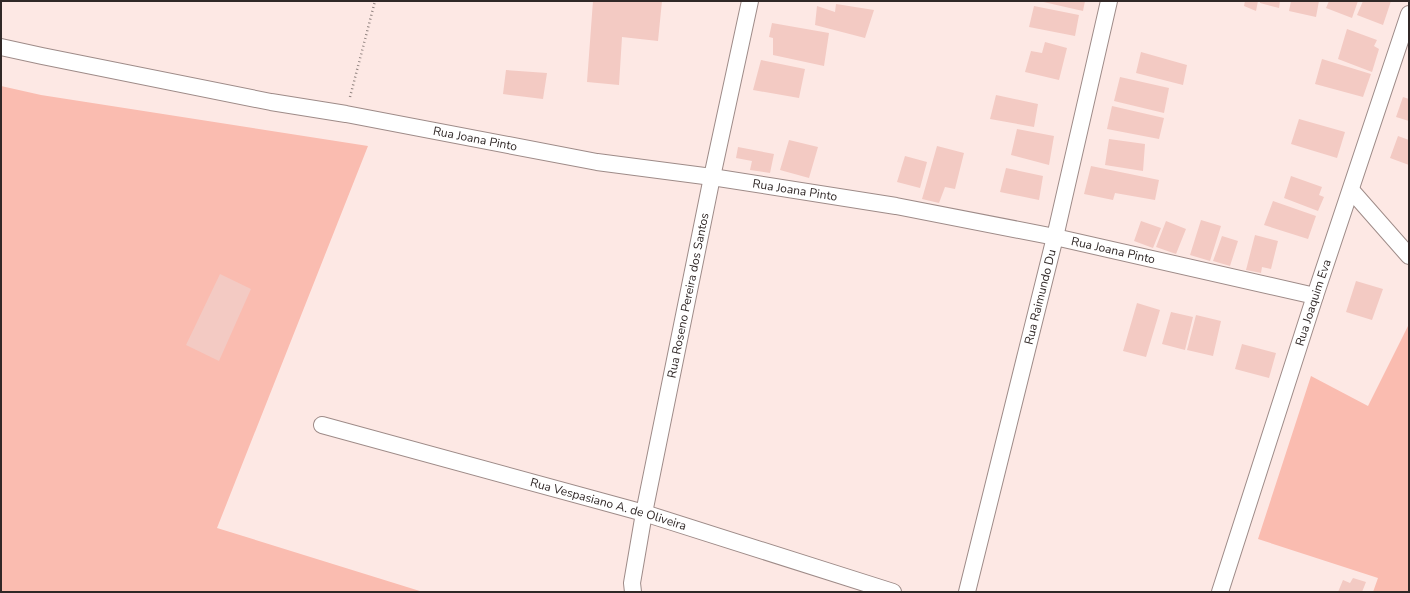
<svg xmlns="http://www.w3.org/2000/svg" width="1410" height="593" font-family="'Nunito Sans',sans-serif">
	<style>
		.green { fill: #fabcb0 }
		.building { fill: #f3cac3 }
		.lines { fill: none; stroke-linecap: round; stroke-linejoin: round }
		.minor-casing { stroke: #9e8b88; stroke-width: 18 }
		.path { stroke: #938582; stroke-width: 2.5; stroke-dasharray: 1 3; stroke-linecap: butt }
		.minor { stroke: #fff; stroke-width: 16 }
		.labels { text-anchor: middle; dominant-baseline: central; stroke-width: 3; stroke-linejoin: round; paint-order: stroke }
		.street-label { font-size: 12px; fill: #302827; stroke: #fde8e4 }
	</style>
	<rect width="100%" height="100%" fill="#fde8e4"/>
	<path class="green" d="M 1,86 L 41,95 L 368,146 L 217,528 L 423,592 L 1,592 Z
		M 1409,324 L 1409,592 L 1373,592 L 1378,578 L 1258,539 L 1311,376 L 1368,406 Z"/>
	<path class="building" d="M 593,1 L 662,1 L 658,41 L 622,37 L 619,85 L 587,82 Z
		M 1039,1 L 1085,1 L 1083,11 Z
		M 1245,1 L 1258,1 L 1256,11 L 1244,6 Z
		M 1260,1 L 1280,1 L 1279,8 L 1260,3 Z
		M 1291,1 L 1319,1 L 1316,17 L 1289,11 Z
		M 1329,1 L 1358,1 L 1352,18 L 1326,8 Z
		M 1363,1 L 1391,1 L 1383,25 L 1357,15 Z
		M 836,4 L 874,10 L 865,38 L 815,25 L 817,6 L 835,12 Z
		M 1034,6 L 1079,15 L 1075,36 L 1029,27 Z
		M 772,23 L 829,33 L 824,66 L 773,55 L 773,38 L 769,37 Z
		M 1347,29 L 1377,40 L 1374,46 L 1379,49 L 1372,72 L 1338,59 Z
		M 1045,42 L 1067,48 L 1059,80 L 1025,72 L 1031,51 L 1042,53 Z
		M 1141,52 L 1187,65 L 1183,85 L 1136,73 Z
		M 1322,59 L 1371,74 L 1363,97 L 1315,84 Z
		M 761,60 L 805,69 L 799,98 L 753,90 Z
		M 506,70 L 547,73 L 543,99 L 503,94 Z
		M 1120,77 L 1169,88 L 1164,113 L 1114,101 Z
		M 996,95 L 1038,104 L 1034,127 L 990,119 Z
		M 1403,97 L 1409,99 L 1409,121 L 1396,117 Z
		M 1112,106 L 1164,118 L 1159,139 L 1107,129 Z
		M 1299,119 L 1345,132 L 1337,158 L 1291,144 Z
		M 1017,129 L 1054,136 L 1049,165 L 1011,155 Z
		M 1398,136 L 1409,140 L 1409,165 L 1390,158 Z
		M 1109,139 L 1145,144 L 1143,171 L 1105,165 Z
		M 789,140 L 818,147 L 809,178 L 780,170 Z
		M 937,146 L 964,153 L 955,189 L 945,187 L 939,203 L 922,199 Z
		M 738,147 L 774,154 L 770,173 L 750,170 L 752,161 L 736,158 Z
		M 905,156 L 927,162 L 920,188 L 897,182 Z
		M 1091,166 L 1159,180 L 1155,200 L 1115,193 L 1113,200 L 1084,194 Z
		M 1006,168 L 1043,176 L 1039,200 L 1000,192 Z
		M 1291,176 L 1322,187 L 1319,195 L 1324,197 L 1318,211 L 1284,198 Z
		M 1273,201 L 1316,216 L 1308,239 L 1264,225 Z
		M 1201,220 L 1221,226 L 1210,261 L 1190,255 Z
		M 1141,221 L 1161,228 L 1153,248 L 1134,241 Z
		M 1166,221 L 1186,229 L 1176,254 L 1156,247 Z
		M 1255,235 L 1278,241 L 1271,269 L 1262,267 L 1261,273 L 1246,270 Z
		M 1222,236 L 1238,241 L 1230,266 L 1213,261 Z
		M 220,274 L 251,289 L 219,361 L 186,345 Z
		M 1356,281 L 1383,289 L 1372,320 L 1346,312 Z
		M 1137,303 L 1160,310 L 1146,357 L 1123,351 Z
		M 1171,312 L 1193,317 L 1185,350 L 1162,344 Z
		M 1196,315 L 1221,321 L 1213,356 L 1187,350 Z
		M 1242,344 L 1276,353 L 1269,378 L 1235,369 Z
		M 1353,578 L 1366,582 L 1362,592 L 1338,592 L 1343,580 L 1350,583 Z"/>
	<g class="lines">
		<g class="minor-casing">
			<g id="minor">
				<path id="s1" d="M 1,47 L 42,56 L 271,102 L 346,114 L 597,162 L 712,177 L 896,206 L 1055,237 L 1315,296"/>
				<path d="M 1351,190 L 1409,256"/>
				<path id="s2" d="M 322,425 L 644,513 L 893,592"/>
				<path id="s3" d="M 633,592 L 632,583 L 644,513 L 712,177 L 750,1"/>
				<path id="s4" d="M 967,592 L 1055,237 L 1109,1"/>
				<path id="s5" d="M 1220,592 L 1315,296 L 1409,14"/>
			</g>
		</g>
		<path class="path" d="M 350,97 L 375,1"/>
		<use href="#minor" class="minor"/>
	</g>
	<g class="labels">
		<g class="street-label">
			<text stroke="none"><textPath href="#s1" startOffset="483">Rua Joana Pinto</textPath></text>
			<text stroke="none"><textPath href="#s1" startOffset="807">Rua Joana Pinto</textPath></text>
			<text stroke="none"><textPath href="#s1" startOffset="1131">Rua Joana Pinto</textPath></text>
			<text stroke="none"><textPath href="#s3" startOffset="302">Rua Roseno Pereira dos Santos</textPath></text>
			<text stroke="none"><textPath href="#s4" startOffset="304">Rua Raimundo Du</textPath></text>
			<text stroke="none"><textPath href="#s5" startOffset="304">Rua Joaquim Eva</textPath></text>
			<text stroke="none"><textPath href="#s2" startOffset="297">Rua Vespasiano A. de Oliveira</textPath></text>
		</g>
	</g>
	<rect width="1410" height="593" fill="none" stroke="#302827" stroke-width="4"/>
</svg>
